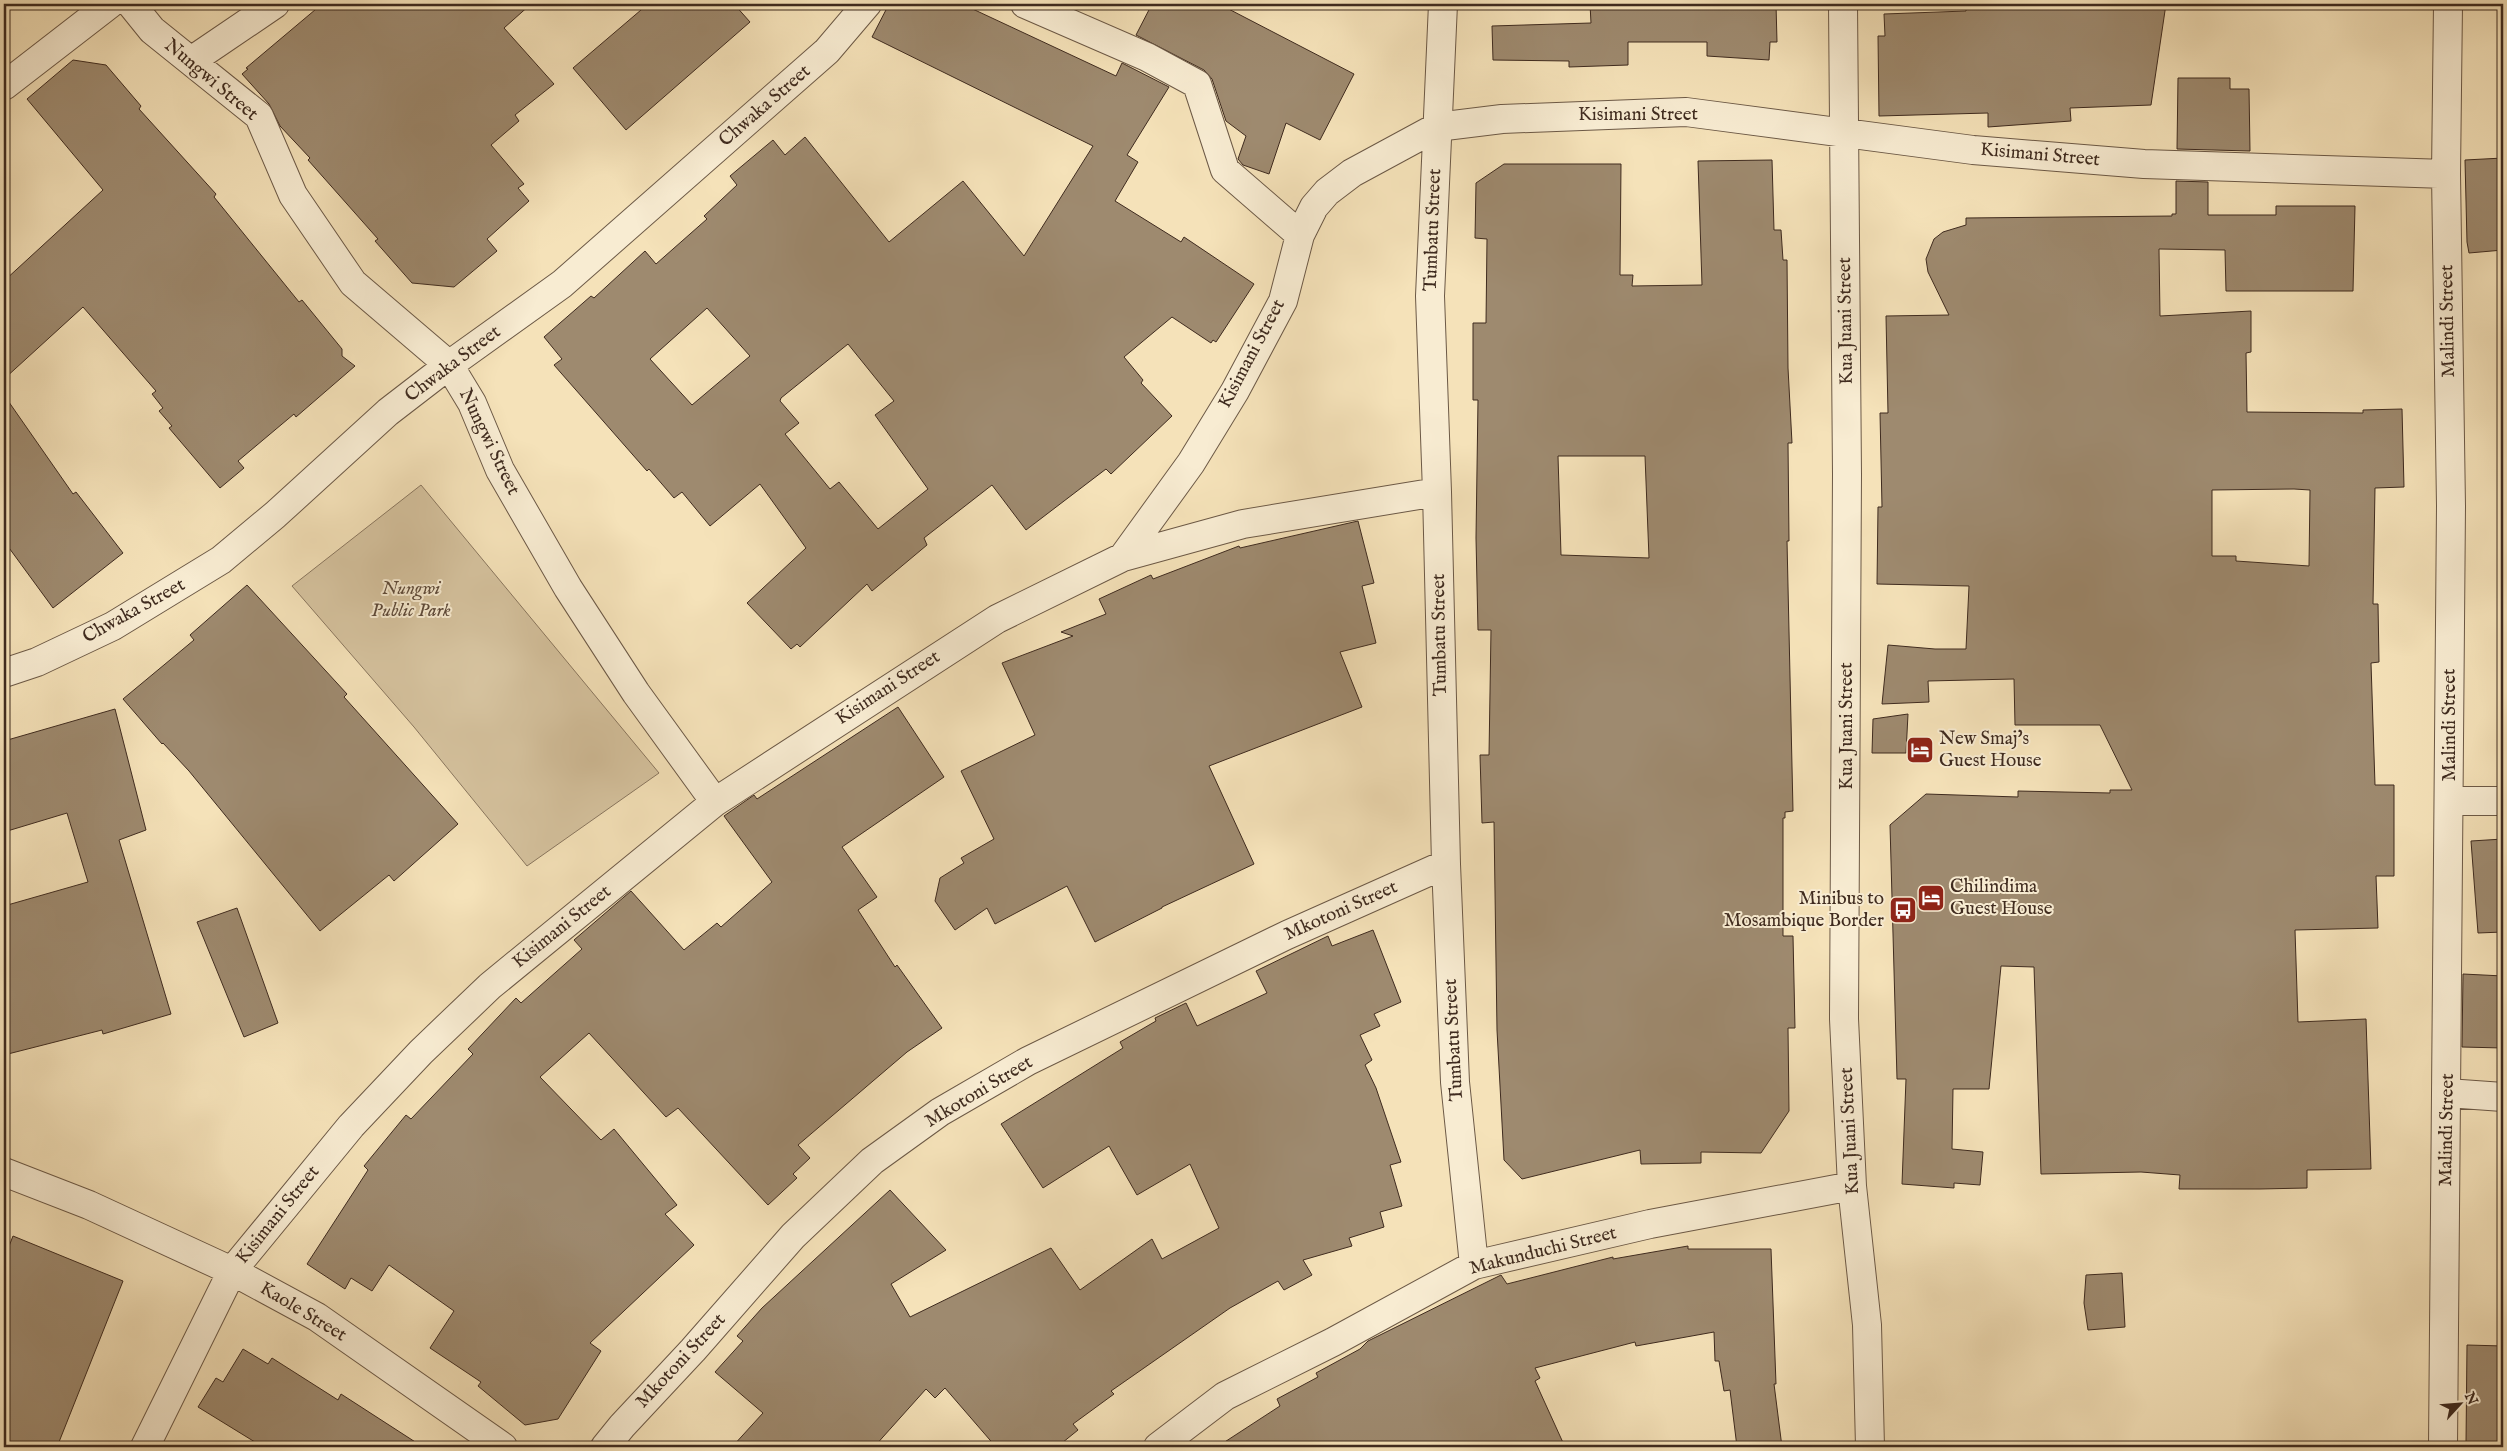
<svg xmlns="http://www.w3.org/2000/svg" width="2507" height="1451" font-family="'IM FELL English',serif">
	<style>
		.green { fill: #d6c39f; stroke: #8a775f }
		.building { fill: #9e8a6f; stroke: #3f2b1f; fill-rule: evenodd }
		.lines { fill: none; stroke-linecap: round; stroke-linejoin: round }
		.minor-casing { stroke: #6c5946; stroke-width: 30 }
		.minor { stroke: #f8ecd2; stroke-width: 28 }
		.labels { text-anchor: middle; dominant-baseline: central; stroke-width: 4; stroke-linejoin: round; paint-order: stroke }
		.street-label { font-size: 19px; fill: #3f2b1f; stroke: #f8ecd2 }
		.park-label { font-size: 19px; font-style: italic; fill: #5d4939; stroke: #f8ecd2 }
		.poi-label { font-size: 19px; fill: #3f2b1f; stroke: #f8ecd2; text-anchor: start }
	</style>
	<rect width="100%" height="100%" fill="#f5e2b9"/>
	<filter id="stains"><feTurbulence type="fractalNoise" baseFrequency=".004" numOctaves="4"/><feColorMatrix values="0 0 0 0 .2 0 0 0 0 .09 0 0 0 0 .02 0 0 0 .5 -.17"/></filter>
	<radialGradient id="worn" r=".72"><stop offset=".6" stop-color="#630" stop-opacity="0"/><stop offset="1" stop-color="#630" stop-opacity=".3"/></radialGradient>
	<path class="green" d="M 421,485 L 659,773 L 527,866 L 414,727 L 292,586 Z"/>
	<path class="building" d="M 322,4 L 531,4 L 504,28 L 554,84 L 515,115 L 519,121 L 491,145 L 524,184 L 518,188 L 529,201 L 487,239 L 497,251 L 454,287 L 412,283 L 375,241 L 378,239 L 308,160 L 310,158 L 280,126 L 269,104 L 242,74 L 248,69 L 246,68 Z
		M 648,4 L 734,4 L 750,22 L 626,130 L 573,68 Z
		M 889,4 L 962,4 L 1116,76 L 1122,63 L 1169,87 L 1127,155 L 1138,162 L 1115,201 L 1181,242 L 1184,237 L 1254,284 L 1216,342 L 1213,340 L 1211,343 L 1172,317 L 1124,357 L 1143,380 L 1141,383 L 1172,416 L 1111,474 L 1106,469 L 1026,530 L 992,485 L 924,538 L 927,545 L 872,591 L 867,584 L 800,647 L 797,644 L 791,649 L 747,603 L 806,548 L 760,484 L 710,526 L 682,492 L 674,498 L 649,469 L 647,471 L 554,365 L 562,359 L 544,337 L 591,296 L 594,298 L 645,251 L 656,264 L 707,219 L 704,216 L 737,185 L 730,176 L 773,140 L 785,155 L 805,137 L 889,242 L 963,181 L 1024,256 L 1093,146 L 872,37 ZM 707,308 L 750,356 L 692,405 L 650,359 ZM 848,344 L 894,401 L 875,415 L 928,489 L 878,529 L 839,482 L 830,489 L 785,434 L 799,423 L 780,401 L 781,398 Z
		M 1152,4 L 1219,4 L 1354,74 L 1320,140 L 1286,123 L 1269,174 L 1243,165 L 1238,159 L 1246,136 L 1226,121 L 1212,79 L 1204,70 L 1136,35 Z
		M 1590,4 L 1776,4 L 1777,42 L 1770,42 L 1769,60 L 1707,56 L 1707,42 L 1628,42 L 1628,65 L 1569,67 L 1569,61 L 1493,60 L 1492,26 L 1591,23 Z
		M 2007,4 L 2166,4 L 2151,105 L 2070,108 L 2071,121 L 1988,127 L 1988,113 L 1879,116 L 1878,36 L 1885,36 L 1884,14 L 1966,11 L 1966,5 L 2007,7 Z
		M 73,60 L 106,65 L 141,106 L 139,109 L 216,194 L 214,197 L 299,302 L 302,300 L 342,349 L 342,356 L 355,366 L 296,417 L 294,414 L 238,461 L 244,468 L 220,488 L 169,428 L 172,426 L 159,411 L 163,408 L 152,394 L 156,391 L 83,307 L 4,379 L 4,281 L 103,190 L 27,99 Z
		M 2178,78 L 2230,78 L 2230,89 L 2249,89 L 2250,151 L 2177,149 Z
		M 2503,158 L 2503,250 L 2469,253 L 2467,242 L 2465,160 Z
		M 1772,160 L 1774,230 L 1781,230 L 1783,260 L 1787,260 L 1788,368 L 1792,443 L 1788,443 L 1789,541 L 1787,541 L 1793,811 L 1785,812 L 1785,818 L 1783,818 L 1783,936 L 1793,936 L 1795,1028 L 1788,1028 L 1789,1111 L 1761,1153 L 1701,1152 L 1701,1163 L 1641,1164 L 1640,1150 L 1522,1179 L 1504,1160 L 1497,1030 L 1494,822 L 1482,823 L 1480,755 L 1489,755 L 1491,630 L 1478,630 L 1476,538 L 1478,400 L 1473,400 L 1473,323 L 1486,323 L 1487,239 L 1475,238 L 1476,183 L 1504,164 L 1621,164 L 1620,275 L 1633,275 L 1632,286 L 1702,285 L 1698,161 ZM 1558,456 L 1645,456 L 1649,558 L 1561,555 Z
		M 2176,181 L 2208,182 L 2208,215 L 2276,215 L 2276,206 L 2355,206 L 2353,291 L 2226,291 L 2225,250 L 2159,249 L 2160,316 L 2251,311 L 2251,352 L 2246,353 L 2247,412 L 2363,413 L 2363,410 L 2402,409 L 2404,487 L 2375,488 L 2373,604 L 2378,604 L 2379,662 L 2371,663 L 2375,785 L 2394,785 L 2394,876 L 2376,876 L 2378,928 L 2295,930 L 2298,1022 L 2366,1019 L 2371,1169 L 2307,1170 L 2307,1188 L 2260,1189 L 2179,1189 L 2180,1175 L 2141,1172 L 2041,1174 L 2034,967 L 2001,966 L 1989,1089 L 1953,1089 L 1952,1149 L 1983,1152 L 1980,1185 L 1954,1183 L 1954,1188 L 1902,1184 L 1906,1079 L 1897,1079 L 1890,825 L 1926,794 L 2018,797 L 2018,791 L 2110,793 L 2110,790 L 2132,790 L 2100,725 L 2015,725 L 2014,679 L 1928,681 L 1929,702 L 1882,704 L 1888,645 L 1935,649 L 1966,649 L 1969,586 L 1877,584 L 1878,507 L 1882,507 L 1880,413 L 1888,413 L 1886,316 L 1949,315 L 1928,272 L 1926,259 L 1934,239 L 1943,232 L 1966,225 L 1966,218 L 2172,216 L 2172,214 L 2176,214 ZM 2294,489 L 2310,490 L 2309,566 L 2236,561 L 2236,556 L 2212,556 L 2212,490 Z
		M 4,395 L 73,494 L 76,492 L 123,553 L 53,608 L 4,541 Z
		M 1358,521 L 1374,583 L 1362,586 L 1376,643 L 1340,652 L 1362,707 L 1209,766 L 1254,864 L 1162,907 L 1162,908 L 1095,942 L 1067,886 L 995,924 L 987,908 L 955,930 L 935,901 L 940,878 L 964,863 L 961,858 L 994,839 L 961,771 L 1035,735 L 1002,663 L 1073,636 L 1061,632 L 1106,614 L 1099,599 L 1151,575 L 1153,579 L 1239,546 L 1240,548 Z
		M 247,585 L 347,694 L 344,697 L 458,824 L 394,881 L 389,875 L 320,931 L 189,771 L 163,743 L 162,744 L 123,699 L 194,640 L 190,635 Z
		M 898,707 L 944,777 L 842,847 L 877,897 L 858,910 L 895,967 L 897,965 L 942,1028 L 907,1052 L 798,1145 L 810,1158 L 793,1174 L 797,1178 L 768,1205 L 678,1108 L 666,1117 L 589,1033 L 540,1077 L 601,1140 L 614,1129 L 677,1205 L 665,1214 L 694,1245 L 590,1343 L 601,1351 L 558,1419 L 525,1425 L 478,1386 L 481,1382 L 430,1348 L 454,1311 L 389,1265 L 372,1291 L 351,1278 L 345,1289 L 307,1264 L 368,1170 L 364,1166 L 406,1115 L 411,1119 L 473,1054 L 468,1049 L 516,998 L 521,1003 L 582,949 L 574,940 L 631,891 L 684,950 L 717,923 L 721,927 L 772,882 L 724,816 L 754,795 L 757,799 Z
		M 115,709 L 146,830 L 119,840 L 171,1014 L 103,1034 L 102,1030 L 4,1055 L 4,906 L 88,882 L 67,813 L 4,832 L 4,741 Z
		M 1908,714 L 1906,753 L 1872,753 L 1873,719 Z
		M 2503,839 L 2503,932 L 2478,933 L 2471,841 Z
		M 237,908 L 278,1023 L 244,1037 L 197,922 Z
		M 1373,930 L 1401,1002 L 1374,1014 L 1380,1026 L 1360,1035 L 1372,1060 L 1365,1065 L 1376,1088 L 1401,1162 L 1390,1165 L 1402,1206 L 1380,1212 L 1384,1227 L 1349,1238 L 1352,1246 L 1303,1260 L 1312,1275 L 1284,1290 L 1278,1281 L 1230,1308 L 1111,1391 L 1114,1394 L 1073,1424 L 1078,1430 L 1057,1447 L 996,1447 L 945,1388 L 935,1398 L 926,1389 L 874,1447 L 732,1447 L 763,1413 L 715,1372 L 743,1341 L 737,1336 L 762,1308 L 890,1190 L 946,1250 L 891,1284 L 910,1317 L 1051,1248 L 1080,1290 L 1152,1239 L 1162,1259 L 1219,1228 L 1190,1164 L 1137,1195 L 1109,1146 L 1043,1188 L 1001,1124 L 1123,1048 L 1120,1042 L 1156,1021 L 1155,1018 L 1186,1003 L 1197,1026 L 1267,993 L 1256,971 L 1328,936 L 1332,946 Z
		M 2463,974 L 2503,976 L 2503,1048 L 2462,1047 Z
		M 13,1236 L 123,1281 L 57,1447 L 4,1447 L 4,1259 Z
		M 1688,1246 L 1688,1249 L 1771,1249 L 1776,1384 L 1774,1384 L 1782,1447 L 1737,1447 L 1730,1390 L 1724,1391 L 1719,1361 L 1715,1361 L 1714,1332 L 1636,1346 L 1635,1342 L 1535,1368 L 1540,1378 L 1535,1381 L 1565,1447 L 1217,1447 L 1280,1406 L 1277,1399 L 1318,1377 L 1316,1373 L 1360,1349 L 1368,1341 L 1501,1275 L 1507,1284 L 1613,1257 L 1613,1259 Z
		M 2122,1273 L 2125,1327 L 2088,1330 L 2084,1303 L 2086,1275 Z
		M 2467,1345 L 2503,1346 L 2503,1445 L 2466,1443 Z
		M 243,1349 L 268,1364 L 272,1358 L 338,1400 L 341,1394 L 423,1447 L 263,1447 L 198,1407 L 216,1378 L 223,1382 Z"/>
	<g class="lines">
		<g class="minor-casing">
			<path id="minor" d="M 131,4 L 152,30 L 259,116 L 293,195 L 353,283 L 449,365 L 472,403 L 500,470 L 568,588 L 636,693 L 715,802
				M 1025,4 L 1147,57 L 1197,84 L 1225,170 L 1300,235
				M 1443,4 L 1430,296 L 1437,492 L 1446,864 L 1455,1082 L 1474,1265
				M 1843,4 L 1847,474 L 1844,1019 L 1852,1186 L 1867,1325 L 1870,1447
				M 191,61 L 275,4
				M 4,86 L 110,4
				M 1123,557 L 1191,463 L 1235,391 L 1283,301 L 1300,235 L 1314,207 L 1327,192 L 1352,173 L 1437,127 L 1502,119 L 1686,112 L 1973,150 L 2144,164 L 2446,174
				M 4,673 L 37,662 L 113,626 L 221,560 L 275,515 L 388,412 L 449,365 L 562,284 L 827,51 L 867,4
				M 2449,801 L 2503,801
				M 2447,1093 L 2503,1097
				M 4,1172 L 89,1205 L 232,1271 L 317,1317 L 503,1447
				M 145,1447 L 232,1271 L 351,1126 L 421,1052 L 490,986 L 715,802 L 997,619 L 1123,557 L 1243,524 L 1437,492
				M 605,1447 L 622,1426 L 693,1350 L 793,1236 L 872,1161 L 940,1112 L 1028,1061 L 1287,935 L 1446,864
				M 1158,1447 L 1225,1396 L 1333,1342 L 1474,1265 L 1650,1224 L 1852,1186
				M 2443,1447 L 2451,506 L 2446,174 L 2448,4"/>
		</g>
		<use href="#minor" class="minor"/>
	</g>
	<defs>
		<g id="hotel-square" transform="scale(1.4375)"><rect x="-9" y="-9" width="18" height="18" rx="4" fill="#8f2418" stroke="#f8ecd2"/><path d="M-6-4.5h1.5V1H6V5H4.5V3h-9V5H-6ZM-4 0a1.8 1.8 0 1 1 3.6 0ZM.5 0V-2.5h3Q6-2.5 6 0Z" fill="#fff"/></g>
		<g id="bus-square" transform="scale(1.4375)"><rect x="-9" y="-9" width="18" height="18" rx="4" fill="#8f2418" stroke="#f8ecd2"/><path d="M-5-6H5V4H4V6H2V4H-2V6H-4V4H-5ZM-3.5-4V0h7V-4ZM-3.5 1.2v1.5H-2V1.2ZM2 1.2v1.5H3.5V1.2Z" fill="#fff"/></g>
	</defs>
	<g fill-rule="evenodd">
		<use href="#hotel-square" x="1920" y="750"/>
		<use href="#hotel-square" x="1931" y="898"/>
		<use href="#bus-square" x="1903" y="910"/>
	</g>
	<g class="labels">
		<g class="street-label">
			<text transform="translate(211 80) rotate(40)">Nungwi Street</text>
			<text transform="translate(765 106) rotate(-41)">Chwaka Street</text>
			<text x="1638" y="115">Kisimani Street</text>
			<text transform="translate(2040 155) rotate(5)">Kisimani Street</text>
			<text transform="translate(1433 230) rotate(-88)">Tumbatu Street</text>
			<text transform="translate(1846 321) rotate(-91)">Kua Juani Street</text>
			<text transform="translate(2448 321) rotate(-91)">Malindi Street</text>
			<text transform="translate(1252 354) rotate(-62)">Kisimani Street</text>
			<text transform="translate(453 364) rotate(-37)">Chwaka Street</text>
			<text transform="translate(489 442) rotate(64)">Nungwi Street</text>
			<text transform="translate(134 611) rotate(-29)">Chwaka Street</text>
			<text transform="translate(1440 635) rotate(-91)">Tumbatu Street</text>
			<text transform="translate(888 688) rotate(-33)">Kisimani Street</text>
			<text transform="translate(2450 725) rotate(-90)">Malindi Street</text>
			<text transform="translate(1847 726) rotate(-90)">Kua Juani Street</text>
			<text transform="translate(1341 911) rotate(-24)">Mkotoni Street</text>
			<text transform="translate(562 927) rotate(-39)">Kisimani Street</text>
			<text transform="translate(1454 1040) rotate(-93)">Tumbatu Street</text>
			<text transform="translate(979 1092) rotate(-31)">Mkotoni Street</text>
			<text transform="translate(2447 1130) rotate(-89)">Malindi Street</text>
			<text transform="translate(1850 1131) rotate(-93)">Kua Juani Street</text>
			<text transform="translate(278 1215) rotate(-51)">Kisimani Street</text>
			<text transform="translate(1543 1251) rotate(-14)">Makunduchi Street</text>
			<text transform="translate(303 1312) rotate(31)">Kaole Street</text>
			<text transform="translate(681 1361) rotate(-47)">Mkotoni Street</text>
		</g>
		<g class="park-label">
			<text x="411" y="589">Nungwi<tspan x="411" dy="22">Public Park</tspan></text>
		</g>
		<g class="poi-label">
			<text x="1939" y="739">New Smaj's<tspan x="1939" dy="22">Guest House</tspan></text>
			<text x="1950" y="887">Chilindima<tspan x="1950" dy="22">Guest House</tspan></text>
			<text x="1884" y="899" text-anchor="end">Minibus to<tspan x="1884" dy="22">Mosambique Border</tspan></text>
		</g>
	</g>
	<rect width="2507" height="1451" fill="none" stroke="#f5e2b9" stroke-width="20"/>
	<rect x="5" y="5" width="2497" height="1441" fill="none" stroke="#3f2b1f" stroke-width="2.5"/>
	<rect x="10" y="10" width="2487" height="1431" fill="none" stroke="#3f2b1f"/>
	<g transform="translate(2460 1404) rotate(64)" stroke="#f8ecd2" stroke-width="4" paint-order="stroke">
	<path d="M0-4L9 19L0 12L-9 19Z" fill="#3f2b1f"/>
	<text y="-8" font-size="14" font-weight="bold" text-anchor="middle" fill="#3f2b1f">N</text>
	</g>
	<rect width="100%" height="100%" filter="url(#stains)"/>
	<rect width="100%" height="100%" fill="url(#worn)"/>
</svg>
